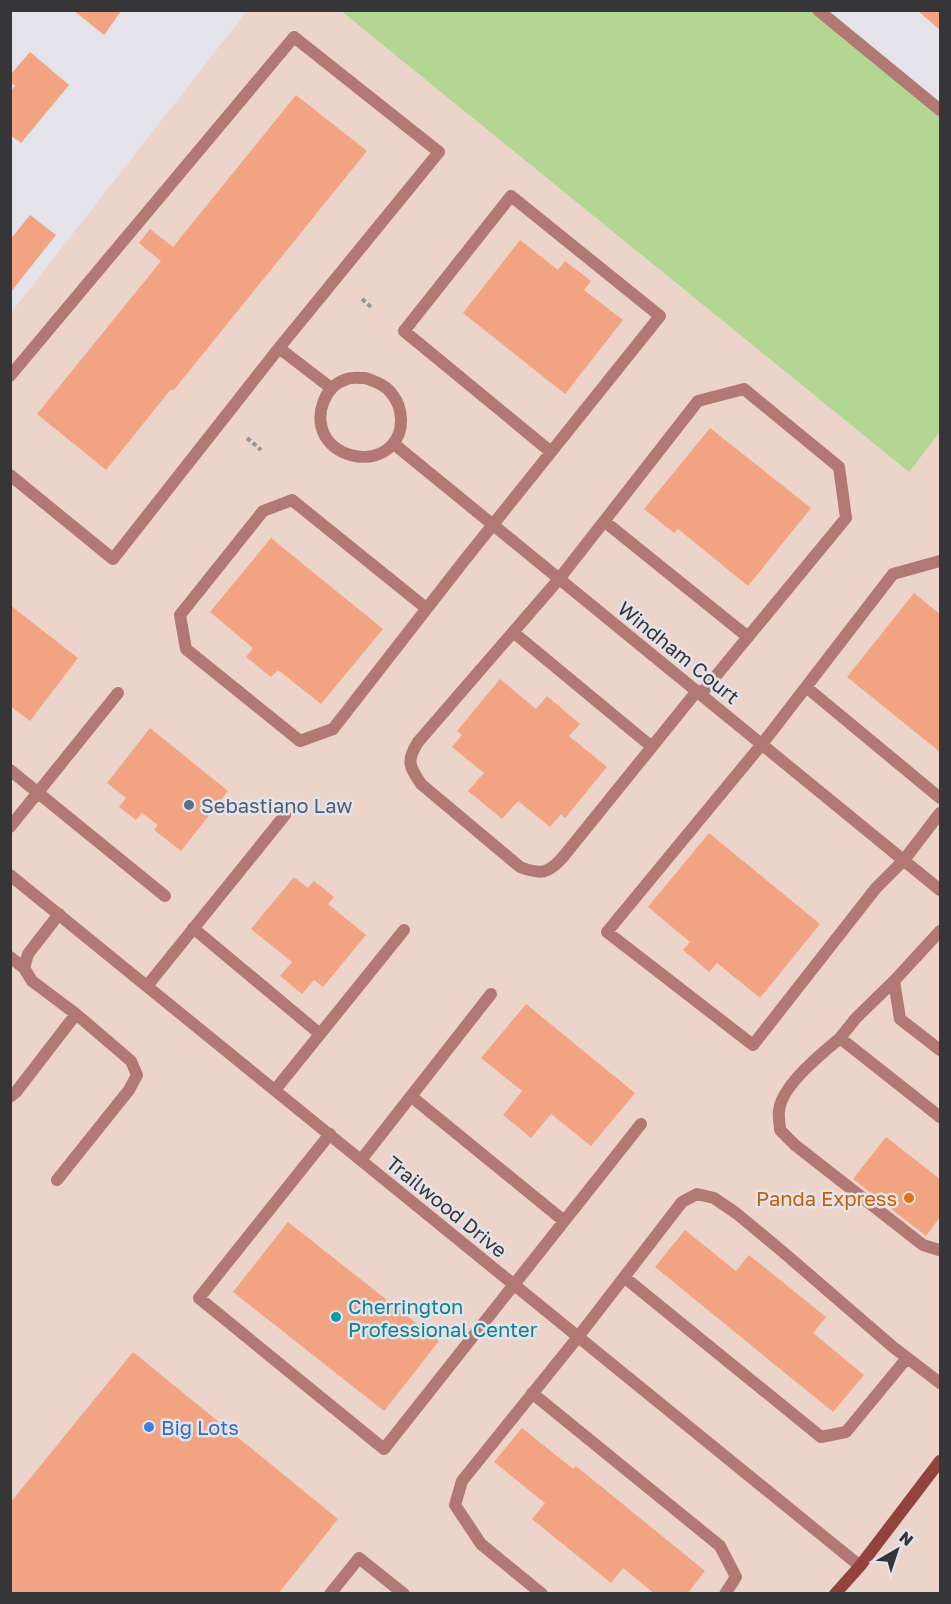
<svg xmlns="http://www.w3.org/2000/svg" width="951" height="1604" font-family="'Golos Text',sans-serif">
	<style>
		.commercial { fill: #edd4cb }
		.green { fill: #b3d793 }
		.building { fill: #f2a381 }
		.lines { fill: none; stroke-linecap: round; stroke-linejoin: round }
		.path { stroke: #95959a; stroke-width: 4; stroke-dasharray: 4.5 3; stroke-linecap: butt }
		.service { stroke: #b27873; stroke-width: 12 }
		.minor { stroke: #b27873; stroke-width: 12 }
		.secondary { stroke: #94423d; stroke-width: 12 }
		.service-dot { fill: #5c6f8a; stroke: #e3e3e9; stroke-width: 2 }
		.food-dot { fill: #e8710a; stroke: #e3e3e9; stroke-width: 2 }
		.culture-dot { fill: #0f9aa8; stroke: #e3e3e9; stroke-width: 2 }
		.shop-dot { fill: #3f7fe0; stroke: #e3e3e9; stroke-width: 2 }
		.labels { text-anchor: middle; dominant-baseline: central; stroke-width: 5; stroke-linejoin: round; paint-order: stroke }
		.street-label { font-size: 20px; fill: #363639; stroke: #e3e3e9 }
		.service-label { font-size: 20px; fill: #4e5e75; stroke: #e3e3e9; text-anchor: start }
		.food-label { font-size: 20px; fill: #c56008; stroke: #e3e3e9; text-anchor: end }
		.culture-label { font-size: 20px; fill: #0d838f; stroke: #e3e3e9; text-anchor: start }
		.shop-label { font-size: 20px; fill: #366cbe; stroke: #e3e3e9; text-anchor: start }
	</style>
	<rect width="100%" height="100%" fill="#e3e3e9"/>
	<path class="commercial" d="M 247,11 L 341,11 L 909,472 L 940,432 L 940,1593 L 11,1593 L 10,314 Z"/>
	<path class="green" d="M 341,11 L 818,11 L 940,110 L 940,432 L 909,472 Z"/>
	<path class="building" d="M 73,10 L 122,10 L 104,35 Z
		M 917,10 L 940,10 L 940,30 Z
		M 30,52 L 69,85 L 21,143 L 10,135 L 10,92 L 15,86 L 10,82 L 10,75 Z
		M 296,95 L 367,151 L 173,391 L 171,389 L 106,470 L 37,414 L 161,261 L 139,243 L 150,229 L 173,247 Z
		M 30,215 L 56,235 L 10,293 L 10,240 Z
		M 520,240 L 558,270 L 565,261 L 591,281 L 584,290 L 623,320 L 565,394 L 463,313 Z
		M 710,428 L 811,508 L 748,586 L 678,529 L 674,533 L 644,509 Z
		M 271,538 L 383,629 L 321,704 L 278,670 L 271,677 L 246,657 L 253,648 L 210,612 Z
		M 914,593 L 940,614 L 940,752 L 847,677 Z
		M 10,605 L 78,658 L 30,721 L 10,706 Z
		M 500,679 L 536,709 L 547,696 L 580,724 L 569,736 L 607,767 L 565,818 L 561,814 L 550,827 L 518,801 L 502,819 L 468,791 L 484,773 L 452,747 L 462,735 L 457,731 Z
		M 150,728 L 228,791 L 181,851 L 154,830 L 158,825 L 142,813 L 136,820 L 119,807 L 126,798 L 107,783 Z
		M 709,833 L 820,924 L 760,998 L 717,963 L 709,972 L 683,950 L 690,942 L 648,907 Z
		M 294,877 L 308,888 L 314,881 L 334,897 L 328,904 L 366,935 L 323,987 L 314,980 L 302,994 L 280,976 L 292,962 L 251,929 Z
		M 526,1004 L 635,1093 L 591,1146 L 551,1114 L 531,1138 L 503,1115 L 522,1091 L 481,1058 Z
		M 886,1137 L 940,1179 L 940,1217 L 926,1236 L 853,1179 Z
		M 288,1222 L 439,1341 L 384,1411 L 233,1292 Z
		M 685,1230 L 736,1271 L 749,1255 L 826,1317 L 813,1333 L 864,1375 L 833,1412 L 655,1267 Z
		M 133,1352 L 338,1519 L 278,1594 L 10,1594 L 10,1503 Z
		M 522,1428 L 573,1469 L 576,1466 L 705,1571 L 687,1594 L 655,1594 L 623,1568 L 611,1583 L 532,1519 L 545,1503 L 494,1462 Z"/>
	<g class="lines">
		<path class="path" d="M 362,299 L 372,308
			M 247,438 L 261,450"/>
		<path class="service" d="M 818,10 L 940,110
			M 279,348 L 331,388
			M 10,376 L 294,37 L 439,152 L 279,348 L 113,559 L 10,475
			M 604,521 L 748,637
			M 940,561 L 893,574 L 762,744 L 607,932 L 753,1045 L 876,888 L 904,860 L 940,813
			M 426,608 L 292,500 L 263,511 L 180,615 L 186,649 L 300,741 L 333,729 L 463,562 L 660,316 L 511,196 L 404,331 L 551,452
			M 513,632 L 652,747
			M 806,687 L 940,798
			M 697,691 L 563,857 C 548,874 541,875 520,867 L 421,784 C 409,766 406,761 418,742 L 559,579 L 698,401 L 744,389 L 839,467 L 846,518 L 701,694
			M 10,770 L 165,896
			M 10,827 L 118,693
			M 193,928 L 320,1034
			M 940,931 L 894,981 L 900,1019 L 940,1050
			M 10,957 L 24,968
			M 894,981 L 856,1018 L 840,1038 L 940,1117
			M 147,986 L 285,815
			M 840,1038 C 821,1054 781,1086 779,1111 C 778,1117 780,1124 780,1130 L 795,1145 L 923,1245 L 939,1250 L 940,1249
			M 275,1090 L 404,930
			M 10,1097 L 16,1092 L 76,1014 L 32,981 L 24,968 L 28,954 L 59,914
			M 412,1097 L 564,1221
			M 330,1134 L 199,1298 L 384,1449 L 641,1124
			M 361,1160 L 491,994
			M 57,1180 L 129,1090 L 137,1075 L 131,1061 L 76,1014
			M 624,1277 L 821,1437 L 846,1432 L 907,1358
			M 532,1393 L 720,1546 L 736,1577 L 725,1594
			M 330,1594 L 359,1558 L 404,1594
			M 542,1594 L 481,1544 L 455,1505 L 462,1481 L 578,1337 L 682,1202 L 697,1194 L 714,1198 L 736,1213 L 783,1252 L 893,1347 L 940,1383"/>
		<path class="minor" d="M 365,378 C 375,381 386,385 392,394 C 403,408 405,431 392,445 C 374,465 337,458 325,436 C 314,415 324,386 347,379 C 352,377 360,378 365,378 Z
			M 394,444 L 940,890
			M 10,875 L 860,1566"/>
		<path class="secondary" d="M 835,1594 L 860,1566 L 940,1461"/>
	</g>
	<circle class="service-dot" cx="189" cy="805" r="6"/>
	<circle class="food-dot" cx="909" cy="1198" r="6"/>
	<circle class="culture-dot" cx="336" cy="1317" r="6"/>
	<circle class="shop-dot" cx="149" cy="1427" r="6"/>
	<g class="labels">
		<g class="street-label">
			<text transform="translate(679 652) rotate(39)">Windham Court</text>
			<text transform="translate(447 1206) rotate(39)">Trailwood Drive</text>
		</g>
		<g class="service-label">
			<text x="201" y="805">Sebastiano Law</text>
		</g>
		<g class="food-label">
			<text x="897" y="1198">Panda Express</text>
		</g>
		<g class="culture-label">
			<text x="348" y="1306">Cherrington<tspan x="348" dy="23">Professional Center</tspan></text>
		</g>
		<g class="shop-label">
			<text x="161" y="1427">Big Lots</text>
		</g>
	</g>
	<rect width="951" height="1604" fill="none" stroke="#363639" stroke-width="24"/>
	<g transform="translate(897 1550) rotate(39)" stroke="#e3e3e9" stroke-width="4.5" paint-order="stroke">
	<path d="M0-4.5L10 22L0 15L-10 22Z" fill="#363639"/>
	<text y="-9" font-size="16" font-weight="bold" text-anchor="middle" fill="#363639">N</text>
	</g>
</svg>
